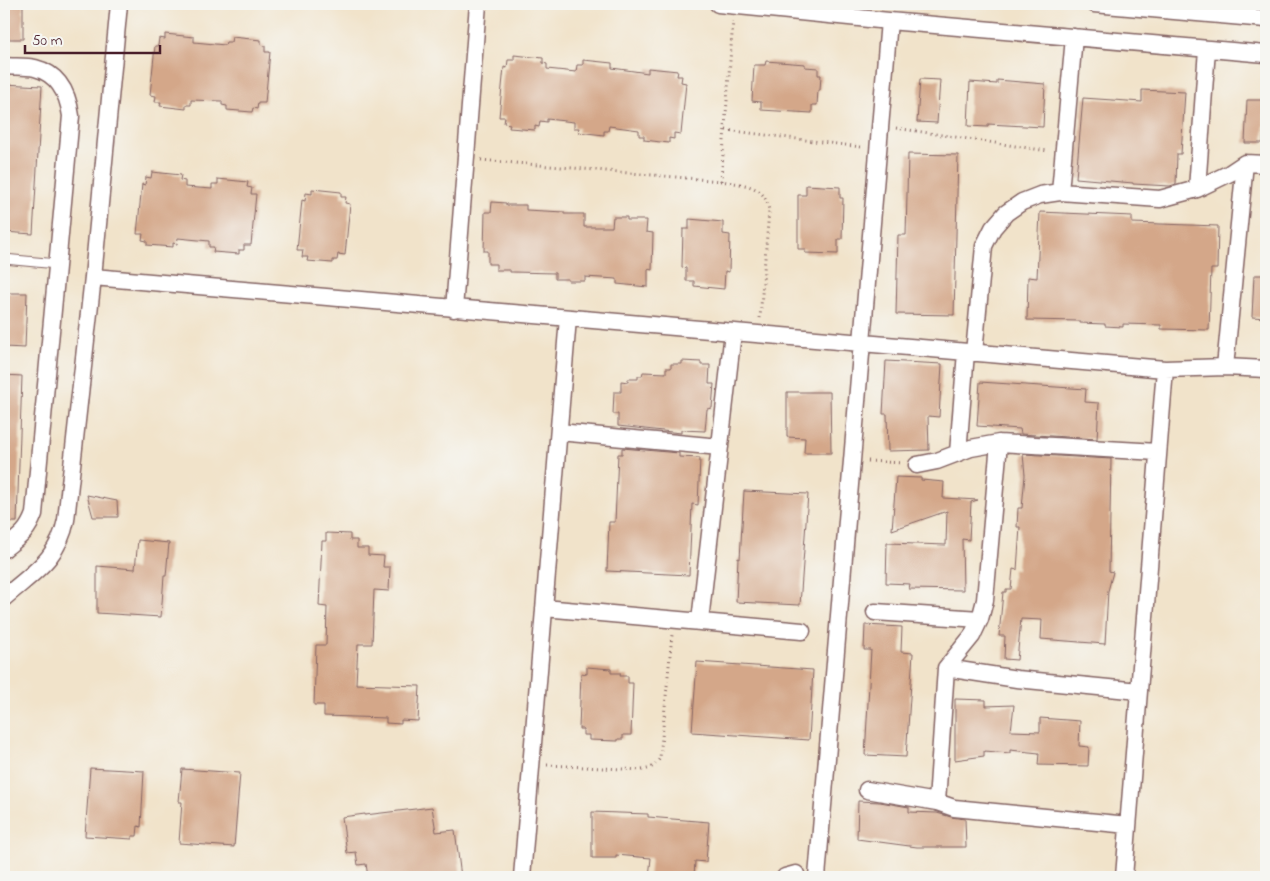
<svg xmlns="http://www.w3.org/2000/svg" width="1270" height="881" font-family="'Indie Flower',sans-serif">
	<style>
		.building { fill: #d4a789 }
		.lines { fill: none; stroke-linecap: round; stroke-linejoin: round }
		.lane-casing { stroke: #846463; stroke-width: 11 }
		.street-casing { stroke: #846463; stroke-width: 19 }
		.path { stroke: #846463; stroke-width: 3; stroke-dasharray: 1 4; stroke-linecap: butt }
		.lane { stroke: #fff; stroke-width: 9 }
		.street { stroke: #fff; stroke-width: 16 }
	</style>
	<rect width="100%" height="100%" fill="#f6f6f2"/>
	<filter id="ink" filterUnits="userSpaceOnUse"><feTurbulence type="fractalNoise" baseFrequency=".02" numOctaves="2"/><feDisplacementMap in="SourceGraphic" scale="10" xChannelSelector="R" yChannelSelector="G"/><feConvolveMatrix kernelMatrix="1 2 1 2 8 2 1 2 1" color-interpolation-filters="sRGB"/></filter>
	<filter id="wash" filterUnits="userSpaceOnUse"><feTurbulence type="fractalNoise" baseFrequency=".0096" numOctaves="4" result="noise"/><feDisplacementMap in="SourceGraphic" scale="20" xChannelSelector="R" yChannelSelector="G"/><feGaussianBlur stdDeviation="1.12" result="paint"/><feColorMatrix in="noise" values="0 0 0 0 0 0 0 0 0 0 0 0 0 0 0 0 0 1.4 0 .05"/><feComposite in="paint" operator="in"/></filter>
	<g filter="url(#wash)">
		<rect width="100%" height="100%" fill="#f1e3ca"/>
		<g id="blocks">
			<path class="building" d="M 4,4 L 23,4 L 23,39 L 4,39 Z
				M 165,34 L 194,37 L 194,42 L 225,45 L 226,42 L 231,42 L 232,37 L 261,40 L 261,45 L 265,46 L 265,52 L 270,52 L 265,103 L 258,103 L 257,109 L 253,108 L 252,112 L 227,110 L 227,106 L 222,105 L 222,101 L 191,100 L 191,105 L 186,105 L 186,109 L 160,106 L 161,102 L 155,102 L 156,96 L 150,95 L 155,46 L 158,46 L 159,38 L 165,39 Z
				M 514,55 L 543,58 L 543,63 L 547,64 L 547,69 L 576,72 L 577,65 L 583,65 L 583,60 L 612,63 L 612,68 L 648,73 L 648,68 L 678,71 L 677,76 L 682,76 L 681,82 L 686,83 L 681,134 L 674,133 L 674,139 L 669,138 L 669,143 L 644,140 L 644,136 L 639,136 L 639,130 L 609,126 L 608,131 L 604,131 L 604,135 L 578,132 L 579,128 L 574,128 L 574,122 L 547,119 L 547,122 L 540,121 L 539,127 L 535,126 L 535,130 L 509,128 L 510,124 L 504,123 L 505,117 L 499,117 L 504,67 L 507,68 L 508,60 L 514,60 Z
				M 766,61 L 805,64 L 805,67 L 818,68 L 818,75 L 821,75 L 820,90 L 818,90 L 817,105 L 812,105 L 812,113 L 761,110 L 761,102 L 752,101 L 754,65 L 765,65 Z
				M 920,79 L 940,80 L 937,123 L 917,122 Z
				M 997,80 L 1045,84 L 1043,127 L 988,124 L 988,127 L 968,126 L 970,82 L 997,84 Z
				M 4,84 L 42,86 L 33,234 L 4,232 Z
				M 1142,90 L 1185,92 L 1181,154 L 1177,154 L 1176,184 L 1170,186 L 1133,184 L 1133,183 L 1076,178 L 1083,98 L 1142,102 Z
				M 1247,100 L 1265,100 L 1263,143 L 1245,143 Z
				M 908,154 L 958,155 L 954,315 L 896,314 L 898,235 L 906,235 Z
				M 152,172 L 181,175 L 180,180 L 185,181 L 185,187 L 212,189 L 212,184 L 218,184 L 218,179 L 248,182 L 247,187 L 252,188 L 251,194 L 256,194 L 251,245 L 244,245 L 244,250 L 239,250 L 239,254 L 213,252 L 214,247 L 209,247 L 209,241 L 178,238 L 177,244 L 173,243 L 173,247 L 147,245 L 147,241 L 142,240 L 143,234 L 137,234 L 142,184 L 145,185 L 146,177 L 151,178 Z
				M 806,185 L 840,187 L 840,198 L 843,198 L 842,239 L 838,239 L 838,254 L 805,253 L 805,249 L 798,249 L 798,195 L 806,195 Z
				M 312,189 L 341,192 L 341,197 L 346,197 L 345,203 L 350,204 L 345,255 L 338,254 L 337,260 L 333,260 L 333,263 L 307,261 L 308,257 L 302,257 L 303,250 L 297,250 L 302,200 L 305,201 L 306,193 L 312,194 Z
				M 492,202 L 506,203 L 506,205 L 526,205 L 526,210 L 564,212 L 564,214 L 584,214 L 584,227 L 612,227 L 613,217 L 627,217 L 627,220 L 647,220 L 646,232 L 653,233 L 652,270 L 648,269 L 648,287 L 617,284 L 617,279 L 585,277 L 585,281 L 568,281 L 568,279 L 555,279 L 555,273 L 513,272 L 510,272 L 510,270 L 496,270 L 496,264 L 488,264 L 488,251 L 484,251 L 485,212 L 491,212 Z
				M 1040,212 L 1132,216 L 1132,223 L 1218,226 L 1217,269 L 1211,269 L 1209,330 L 1161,329 L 1161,325 L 1123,324 L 1123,327 L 1105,326 L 1105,324 L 1080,323 L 1080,321 L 1027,320 L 1028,277 L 1037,278 Z
				M 689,219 L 723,222 L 723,234 L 730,235 L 729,272 L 725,271 L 724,289 L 694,286 L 694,281 L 686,281 L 686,268 L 682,267 L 683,229 L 689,229 Z
				M 1254,275 L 1266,275 L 1266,318 L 1252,317 Z
				M 4,293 L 27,293 L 25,348 L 4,347 Z
				M 682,361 L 701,362 L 701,365 L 710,365 L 709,384 L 714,384 L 712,408 L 707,409 L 705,431 L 681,430 L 681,433 L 618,426 L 618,414 L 613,414 L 614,392 L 621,392 L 621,381 L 628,382 L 628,379 L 638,379 L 638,376 L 642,376 L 643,372 L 666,373 L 666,368 L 671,368 L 671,364 L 682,364 Z
				M 886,361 L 942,364 L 939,417 L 928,416 L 929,450 L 888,451 L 887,414 L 883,414 Z
				M 4,375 L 22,376 L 17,522 L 4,522 Z
				M 980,382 L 1086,389 L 1085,402 L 1099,403 L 1097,439 L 1021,434 L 1020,429 L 977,426 Z
				M 787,392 L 830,392 L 831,453 L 804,453 L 805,438 L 787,437 Z
				M 622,448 L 679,453 L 679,457 L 700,458 L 698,505 L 692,504 L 689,575 L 607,571 L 609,522 L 615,522 L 618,454 L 622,454 Z
				M 1023,454 L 1111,459 L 1109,571 L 1113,572 L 1108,591 L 1105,644 L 1041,639 L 1042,620 L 1021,619 L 1017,660 L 1004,659 L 1005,636 L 999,636 L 1003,592 L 1006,592 L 1006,589 L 1011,589 L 1013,569 L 1017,570 L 1020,527 L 1017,527 L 1018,508 L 1022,508 L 1025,475 Z
				M 896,477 L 921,478 L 921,480 L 944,482 L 943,498 L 978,500 L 971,502 L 969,540 L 962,539 L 963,590 L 909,589 L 910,584 L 886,583 L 887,543 L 946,545 L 947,511 L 892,530 Z
				M 744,491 L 808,494 L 800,605 L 736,602 L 738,558 L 740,559 Z
				M 87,495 L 117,501 L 118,517 L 93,517 Z
				M 326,533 L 350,534 L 350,540 L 357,540 L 357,548 L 368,548 L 368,555 L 384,556 L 383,567 L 390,567 L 389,591 L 374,590 L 372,644 L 358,644 L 356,684 L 420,686 L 418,721 L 401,720 L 401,724 L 386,723 L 386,718 L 324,716 L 324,705 L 314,705 L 316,645 L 326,645 L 327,607 L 319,606 L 322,541 L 326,541 Z
				M 138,540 L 169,543 L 166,576 L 164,576 L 161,617 L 97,613 L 97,566 L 135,569 Z
				M 865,625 L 902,627 L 901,652 L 913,653 L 906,757 L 865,755 L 871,650 L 864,650 Z
				M 697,662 L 813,670 L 809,740 L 692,732 Z
				M 587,667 L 611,669 L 611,673 L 621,673 L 620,676 L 628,676 L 628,683 L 633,683 L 631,735 L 623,735 L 623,739 L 618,739 L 618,741 L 589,740 L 589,735 L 583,735 L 583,729 L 579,729 L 581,673 L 587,674 Z
				M 955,699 L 986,700 L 986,706 L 1014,705 L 1011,731 L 1040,732 L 1040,718 L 1080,721 L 1079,746 L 1089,747 L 1088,766 L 1038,765 L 1039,753 L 1010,750 L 1010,753 L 984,751 L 984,756 L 955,760 Z
				M 90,768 L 144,771 L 141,827 L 138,826 L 137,836 L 132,836 L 132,839 L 85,836 Z
				M 182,769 L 240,773 L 234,847 L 179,843 L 182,802 L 179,802 Z
				M 858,801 L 880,802 L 909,807 L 909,812 L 937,813 L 951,817 L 965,819 L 966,847 L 917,847 L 857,839 Z
				M 432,807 L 436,832 L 455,830 L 461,877 L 368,877 L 366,864 L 358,865 L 356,852 L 347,853 L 342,817 L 365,814 L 365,815 Z
				M 592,812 L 648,814 L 648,817 L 709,822 L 706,862 L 695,861 L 694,877 L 649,877 L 651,858 L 616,855 L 616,858 L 592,858 Z"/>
		</g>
	</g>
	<g filter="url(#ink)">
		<use href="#blocks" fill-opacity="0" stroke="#846463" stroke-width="1"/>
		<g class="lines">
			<g class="lane-casing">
				<path id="lane" d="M 4,259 L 57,264"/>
			</g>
			<g class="street-casing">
				<path id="street" d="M 718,4 L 889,21 L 1266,54
					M 1094,4 L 1266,19
					M 4,66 C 14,67 26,66 35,68 C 59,74 68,94 71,116 L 34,514 C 27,533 19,537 4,549
					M 1197,189 L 1207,49
					M 1060,192 L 1074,37
					M 93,277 L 1165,369 L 1225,367 L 1266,369
					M 454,309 L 478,4
					M 974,353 L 984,246 L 993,228 L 1006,213 L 1022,202 L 1040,195 L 1060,192 L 1160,199 L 1197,189 L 1230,173 L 1245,163 L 1266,164
					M 1225,367 L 1245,163
					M 559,432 L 720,447
					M 958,453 L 966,352
					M 917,465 L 937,461 L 971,448 L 999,443 L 1158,452
					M 4,598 C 32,573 58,560 66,520 L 93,277 L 119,4
					M 544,608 L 802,631
					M 875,612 L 980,619
					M 700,621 L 733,332
					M 946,668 L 1017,679 L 1139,691
					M 867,790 L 937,802 L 954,808 L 1128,825
					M 937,802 L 946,668 L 972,636 L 980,619 L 985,600 L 999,443
					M 522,877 L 568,318
					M 785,877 L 796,874
					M 817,877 L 889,21
					M 1124,877 L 1165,369"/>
			</g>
			<path class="path" d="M 896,128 L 1048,151
				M 726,130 L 861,147
				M 481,160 L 721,181 C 743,185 766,184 769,211 L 760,318
				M 721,181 L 733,21
				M 868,461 L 902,463
				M 547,765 L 641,770 C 651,769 655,766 660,758 L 672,635"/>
			<use href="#lane" class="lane"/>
			<use href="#street" class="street"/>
		</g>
	</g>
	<rect width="1270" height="881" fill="none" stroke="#f6f6f2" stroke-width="20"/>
	<path d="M25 45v8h135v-8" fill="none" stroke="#4a1f2b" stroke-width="2.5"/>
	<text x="32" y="45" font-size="15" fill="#4a1f2b" stroke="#f6f6f2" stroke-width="4" paint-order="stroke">50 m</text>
</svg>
